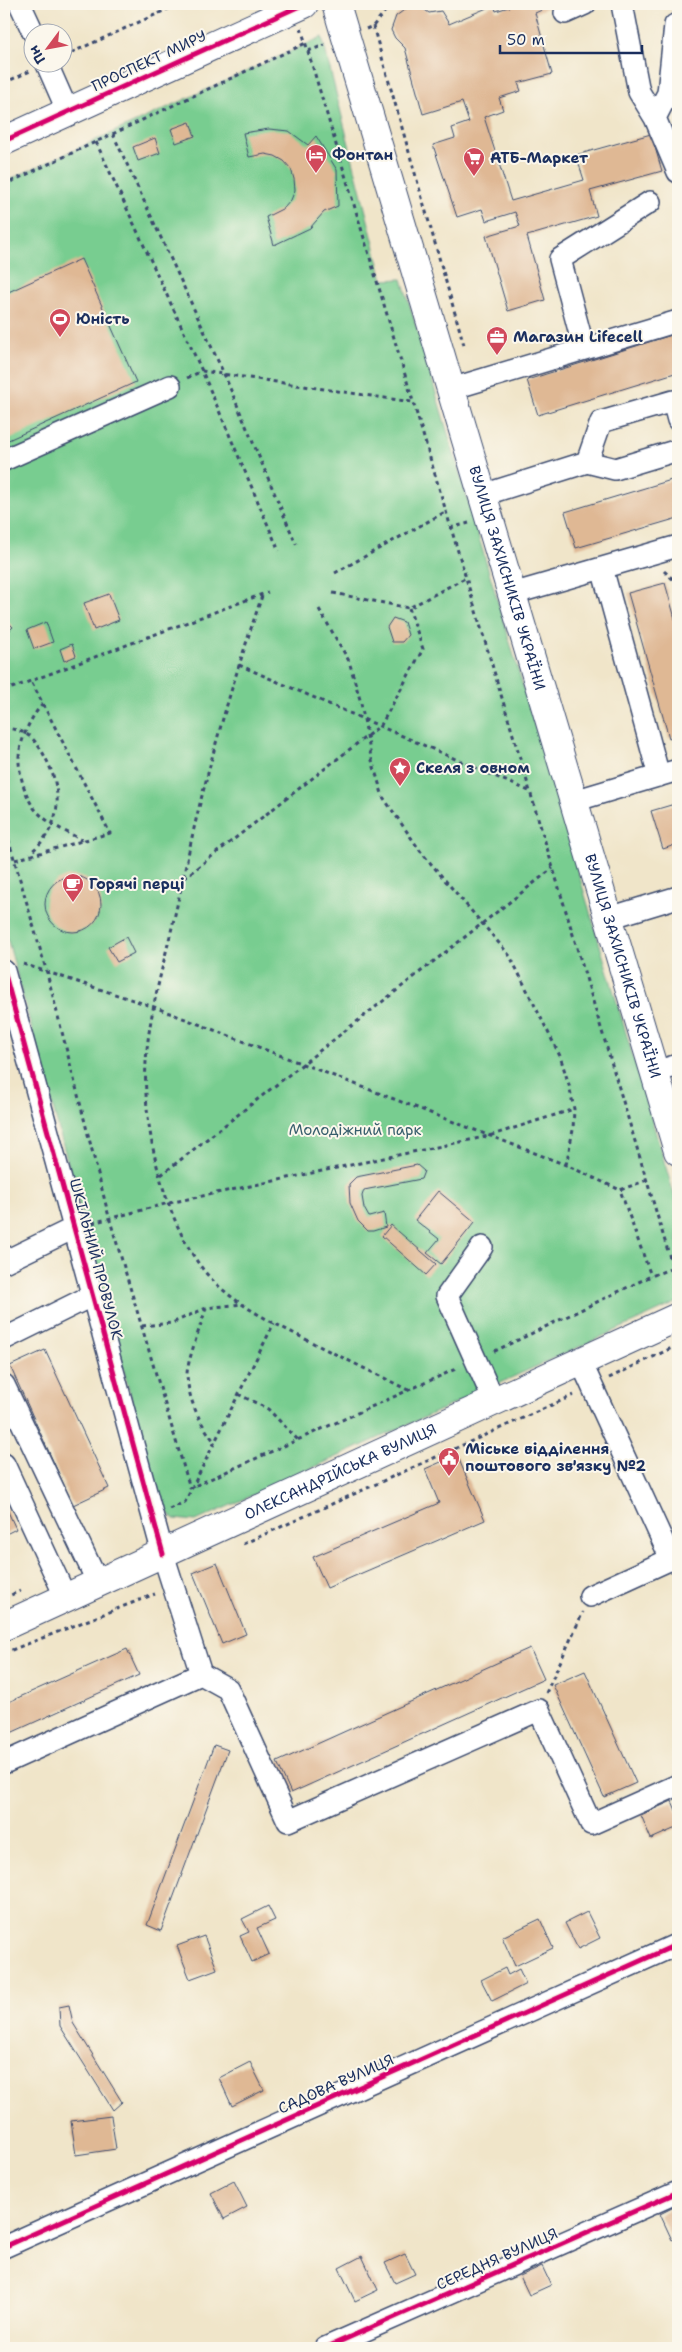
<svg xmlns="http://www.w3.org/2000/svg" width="682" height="2352" font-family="'Shantell Sans',sans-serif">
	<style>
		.green { fill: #78cd90; stroke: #4a7e77 }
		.building { fill: #dfb894 }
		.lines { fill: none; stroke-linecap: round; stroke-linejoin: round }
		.minor-casing { stroke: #3b4a6e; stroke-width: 24 }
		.major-casing { stroke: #3b4a6e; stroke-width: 30 }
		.path { stroke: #3b4a6e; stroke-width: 3; stroke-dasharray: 4 4; stroke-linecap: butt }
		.minor { stroke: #fff; stroke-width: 21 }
		.major { stroke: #fff; stroke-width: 28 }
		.cycleway-casing { stroke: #fbf7ec; stroke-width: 8 }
		.cycleway { stroke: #d6006c; stroke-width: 5 }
		.labels { text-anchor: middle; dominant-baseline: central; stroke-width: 4; stroke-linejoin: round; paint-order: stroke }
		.street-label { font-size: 15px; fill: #1b2f5e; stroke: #fbf7ec }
		.poi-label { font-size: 15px; font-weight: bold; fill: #1b2f5e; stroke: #fbf7ec; text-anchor: start }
		.park-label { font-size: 15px; fill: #375e6d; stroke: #fbf7ec }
	</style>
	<rect width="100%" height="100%" fill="#fbf7ec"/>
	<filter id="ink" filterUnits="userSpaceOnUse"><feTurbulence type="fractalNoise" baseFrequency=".02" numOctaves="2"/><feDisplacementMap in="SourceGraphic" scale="10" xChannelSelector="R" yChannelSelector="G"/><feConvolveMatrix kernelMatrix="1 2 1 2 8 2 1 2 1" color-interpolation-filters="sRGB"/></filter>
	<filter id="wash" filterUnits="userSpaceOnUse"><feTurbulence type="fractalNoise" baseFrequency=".0096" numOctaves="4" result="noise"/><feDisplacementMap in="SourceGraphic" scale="20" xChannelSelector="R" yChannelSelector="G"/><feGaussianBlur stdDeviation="1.12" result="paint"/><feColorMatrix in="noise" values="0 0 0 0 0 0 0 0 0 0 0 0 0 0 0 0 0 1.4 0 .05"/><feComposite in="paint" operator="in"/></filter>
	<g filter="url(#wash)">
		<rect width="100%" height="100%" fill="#f0e5c9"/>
		<path class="green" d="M 322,37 L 383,280 L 402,279 L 678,1208 L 678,1302 L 196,1521 L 174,1519 L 159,1501 L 4,926 L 4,182 Z"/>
		<g id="blocks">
			<path class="building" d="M 518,4 L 555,4 L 535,13 L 552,74 L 518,83 L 521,91 L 499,98 L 503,110 L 484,117 L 511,201 L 584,180 L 576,155 L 651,134 L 662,171 L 590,191 L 597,216 L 527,236 L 545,300 L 508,311 L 486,236 L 520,226 L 515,212 L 486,221 L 482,209 L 457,217 L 433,145 L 455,138 L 452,128 L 469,122 L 462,102 L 423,114 L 405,48 L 395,38 L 391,30 L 396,16 L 407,8 L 418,5 L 429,13 L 441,11 L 449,24 L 494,5 L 496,11 Z
				M 190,122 L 195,136 L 176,143 L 171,129 Z
				M 269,129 L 289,131 L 308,145 L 316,136 L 337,170 L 338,206 L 324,212 L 310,228 L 274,245 L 266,217 L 284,208 L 291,200 L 295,190 L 294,179 L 291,169 L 284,161 L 275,156 L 265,154 L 249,157 L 243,133 Z
				M 155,138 L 160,153 L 138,161 L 133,147 Z
				M 81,259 L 136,382 L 4,442 L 4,294 Z
				M 678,333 L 678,372 L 538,415 L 527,380 Z
				M 678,478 L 678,518 L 576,548 L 565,512 Z
				M 665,583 L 678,629 L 678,735 L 669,738 L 628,593 Z
				M 109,594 L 119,620 L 94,630 L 84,603 Z
				M 4,618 L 13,627 L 4,636 Z
				M 393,618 L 404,622 L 408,635 L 402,642 L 392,642 L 387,627 Z
				M 46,622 L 53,642 L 34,649 L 27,630 Z
				M 72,644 L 76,656 L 64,661 L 60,649 Z
				M 678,803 L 678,844 L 663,849 L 651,811 Z
				M45 904a28 28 0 1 1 56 0a28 28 0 1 1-56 0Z
				M 126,937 L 134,953 L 117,962 L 108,947 Z
				M 417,1165 L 424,1171 L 421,1179 L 364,1190 L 362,1196 L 364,1208 L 369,1217 L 384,1213 L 386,1227 L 373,1231 L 368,1231 L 358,1221 L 350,1203 L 349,1184 L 356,1177 Z
				M 438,1191 L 475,1222 L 441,1264 L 427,1253 L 439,1239 L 415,1220 Z
				M 391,1225 L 436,1264 L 426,1275 L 382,1236 Z
				M 45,1350 L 109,1488 L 73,1505 L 10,1366 Z
				M 457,1455 L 485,1520 L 327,1588 L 313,1557 L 439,1503 L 425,1469 Z
				M 4,1503 L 16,1529 L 4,1535 Z
				M 217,1563 L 246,1634 L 222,1644 L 193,1573 Z
				M 530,1648 L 544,1679 L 291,1793 L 277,1762 Z
				M 127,1649 L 139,1675 L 4,1736 L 4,1704 Z
				M 585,1671 L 636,1783 L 604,1797 L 553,1685 Z
				M 214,1745 L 228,1750 L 161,1931 L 147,1925 Z
				M 672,1801 L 678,1815 L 678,1827 L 651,1839 L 641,1815 Z
				M 268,1906 L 275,1920 L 257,1928 L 269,1954 L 252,1962 L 240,1936 L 249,1932 L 242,1919 Z
				M 587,1912 L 600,1938 L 578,1949 L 565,1923 Z
				M 540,1919 L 553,1948 L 515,1966 L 502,1937 Z
				M 204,1936 L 217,1969 L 190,1979 L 177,1946 Z
				M 505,1968 L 508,1975 L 519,1969 L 526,1984 L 492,2001 L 481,1980 Z
				M 69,2005 L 73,2023 L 122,2102 L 113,2110 L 60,2026 L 59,2007 Z
				M 250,2062 L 264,2090 L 232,2106 L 219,2078 Z
				M 111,2116 L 116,2149 L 76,2155 L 71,2121 Z
				M 234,2181 L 247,2207 L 224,2219 L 211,2193 Z
				M 678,2205 L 678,2237 L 672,2240 L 660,2214 Z
				M 405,2254 L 415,2274 L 395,2283 L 385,2263 Z
				M 362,2256 L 378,2290 L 355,2301 L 339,2268 Z
				M 542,2266 L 551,2285 L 529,2295 L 520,2276 Z"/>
		</g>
	</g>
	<g filter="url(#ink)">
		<use href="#blocks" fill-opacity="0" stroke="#3b4a6e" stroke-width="1"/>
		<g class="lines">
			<g class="minor-casing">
				<path id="minor" d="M 20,4 L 33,32
					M 622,4 L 639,92 L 655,118 L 678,172
					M 565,13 L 585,4
					M 46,62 L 68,112
					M 655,118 L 668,93 L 675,25
					M 584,349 L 560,259 L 650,202
					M 451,389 L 678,321
					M 4,460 L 170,386
					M 587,462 L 601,422 L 673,401 L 678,420
					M 483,495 L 587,462 L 615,469 L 678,450
					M 602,568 L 659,776
					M 512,594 L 678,546
					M 574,801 L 678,770
					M 609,918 L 678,897
					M 4,971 L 163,1554 L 201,1674 L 228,1689 L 288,1821 L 539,1710 L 591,1824 L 678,1785
					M 655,1072 L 678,1065
					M 482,1247 L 447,1296 L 494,1401
					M 4,1262 L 74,1228
					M 4,1339 L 93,1295
					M 581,1362 L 671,1559 L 590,1596
					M 4,1385 L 98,1583
					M 4,1464 L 66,1598
					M 4,1763 L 201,1674
					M 4,2247 L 678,1944
					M 325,2348 L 678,2192"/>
			</g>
			<g class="major-casing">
				<g id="major">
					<path id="s1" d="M 336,4 L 678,1151"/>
					<path d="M 4,141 L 304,4"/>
					<path id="s2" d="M 4,1626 L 678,1317"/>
				</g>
			</g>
			<path class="path" d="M 373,26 L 464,345
				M 301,28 L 673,1268 L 651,1276 L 493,1352
				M 366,29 L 373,26 L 391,4
				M 308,51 L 325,45
				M 64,56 L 179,4
				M 4,83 L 30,71
				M 113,134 L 224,374 L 296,544
				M 96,142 L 202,371 L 279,551
				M 4,185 L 306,43
				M 187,378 L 202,371 L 412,402
				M 450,528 L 469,523
				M 664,571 L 678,584
				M 335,573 L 445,512
				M 333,593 L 409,608 L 465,578
				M 262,596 C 241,657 222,718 206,781 C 194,823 186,867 176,910 C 165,960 149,1011 146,1062 C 142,1127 164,1221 205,1272 C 233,1305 274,1323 311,1342 C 343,1358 376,1374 408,1390
				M 319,609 L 349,661 L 361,703 L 371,757 L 383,797 L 421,852 L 510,956 L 560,1056 L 569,1085 L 574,1109 L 573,1130 L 566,1165
				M 239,665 L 529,791
				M 4,691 L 268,592
				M 43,704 C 31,716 21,738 19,756 C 18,771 25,796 34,808 C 46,823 65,831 82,840
				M 4,727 C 11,729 20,730 26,734 C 34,738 41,749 45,757 C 64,792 62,827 30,853
				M 4,824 L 47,973 L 109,1217 L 190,1488 L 458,1368
				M 15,860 L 110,833 L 31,681
				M 184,878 L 381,725 L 423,649 L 409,608
				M 23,964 L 154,1007 L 566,1165 L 620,1190
				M 161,1175 L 553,868
				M 647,1180 L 620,1190 L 651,1276
				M 92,1223 L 169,1203 L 489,1136 L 574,1109
				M 678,1267 L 673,1268 L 678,1284
				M 206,1308 C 202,1322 187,1362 187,1374 C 188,1399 199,1422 214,1441
				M 142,1326 L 172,1323 L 206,1308 L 242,1304
				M 609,1378 L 678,1345
				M 238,1394 L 268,1409 L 298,1440
				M 169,1509 L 185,1502 L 274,1323
				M 243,1544 L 574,1395
				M 4,1598 L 20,1591
				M 4,1653 L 155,1594
				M 546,1693 L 583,1612"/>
			<use href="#minor" class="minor"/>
			<use href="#major" class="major"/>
			<g class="cycleway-casing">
				<path id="cycleway" d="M 4,141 L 304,4
					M 4,971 L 163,1554
					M 4,2247 L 678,1944
					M 325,2348 L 678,2192"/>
			</g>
			<use href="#cycleway" class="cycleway"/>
		</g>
	</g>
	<defs>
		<g id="hotel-pin" transform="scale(1.125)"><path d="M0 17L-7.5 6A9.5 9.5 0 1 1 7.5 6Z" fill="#d1495b" stroke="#fbf7ec"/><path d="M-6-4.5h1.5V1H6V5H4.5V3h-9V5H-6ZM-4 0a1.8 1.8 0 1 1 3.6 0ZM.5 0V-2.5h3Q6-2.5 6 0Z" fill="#fff"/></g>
		<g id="supermarket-pin" transform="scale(1.125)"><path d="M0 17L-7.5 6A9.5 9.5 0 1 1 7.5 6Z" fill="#d1495b" stroke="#fbf7ec"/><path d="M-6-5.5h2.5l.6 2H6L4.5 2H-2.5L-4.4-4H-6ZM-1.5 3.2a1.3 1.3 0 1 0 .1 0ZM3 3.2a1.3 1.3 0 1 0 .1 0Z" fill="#fff"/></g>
		<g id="stadium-pin" transform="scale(1.125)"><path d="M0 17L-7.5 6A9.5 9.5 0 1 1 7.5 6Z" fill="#d1495b" stroke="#fbf7ec"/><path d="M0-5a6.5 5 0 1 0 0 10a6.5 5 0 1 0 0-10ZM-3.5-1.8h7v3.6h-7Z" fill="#fff"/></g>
		<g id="office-pin" transform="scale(1.125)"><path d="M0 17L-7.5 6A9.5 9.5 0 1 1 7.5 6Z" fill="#d1495b" stroke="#fbf7ec"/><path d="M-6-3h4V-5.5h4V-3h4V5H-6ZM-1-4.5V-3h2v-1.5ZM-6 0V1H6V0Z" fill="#fff"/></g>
		<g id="sight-pin" transform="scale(1.125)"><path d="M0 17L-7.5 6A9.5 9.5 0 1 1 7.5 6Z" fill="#d1495b" stroke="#fbf7ec"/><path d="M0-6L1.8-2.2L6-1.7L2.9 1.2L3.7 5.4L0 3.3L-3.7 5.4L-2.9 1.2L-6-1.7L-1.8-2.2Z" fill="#fff"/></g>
		<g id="cafe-pin" transform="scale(1.125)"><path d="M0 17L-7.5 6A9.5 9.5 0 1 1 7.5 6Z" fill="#d1495b" stroke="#fbf7ec"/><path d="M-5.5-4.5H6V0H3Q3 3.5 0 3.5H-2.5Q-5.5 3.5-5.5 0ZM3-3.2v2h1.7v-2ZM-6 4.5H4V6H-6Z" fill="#fff"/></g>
		<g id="civic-pin" transform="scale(1.125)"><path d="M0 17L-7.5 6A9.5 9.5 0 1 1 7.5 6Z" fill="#d1495b" stroke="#fbf7ec"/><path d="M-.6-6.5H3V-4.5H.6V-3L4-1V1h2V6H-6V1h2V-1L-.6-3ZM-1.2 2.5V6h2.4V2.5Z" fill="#fff"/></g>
	</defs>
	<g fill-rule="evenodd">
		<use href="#hotel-pin" x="316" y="155"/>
		<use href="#supermarket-pin" x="474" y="158"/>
		<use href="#stadium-pin" x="60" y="319"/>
		<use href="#office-pin" x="497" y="337"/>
		<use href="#sight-pin" x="400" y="768"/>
		<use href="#cafe-pin" x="73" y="884"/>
		<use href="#civic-pin" x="449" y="1458"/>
	</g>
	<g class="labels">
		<g class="street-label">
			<text transform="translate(149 61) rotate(-25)">ПРОСПЕКТ МИРУ</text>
			<text stroke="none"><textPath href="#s1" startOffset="599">ВУЛИЦЯ ЗАХИСНИКІВ УКРАЇНИ</textPath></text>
			<text stroke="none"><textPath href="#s1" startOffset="1004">ВУЛИЦЯ ЗАХИСНИКІВ УКРАЇНИ</textPath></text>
			<text transform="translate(96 1259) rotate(75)">ШКІЛЬНИЙ ПРОВУЛОК</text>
			<text stroke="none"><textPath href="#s2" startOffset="370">ОЛЕКСАНДРІЙСЬКА ВУЛИЦЯ</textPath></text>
			<text transform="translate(336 2084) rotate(-24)">САДОВА ВУЛИЦЯ</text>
			<text transform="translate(497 2259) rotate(-24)">СЕРЕДНЯ ВУЛИЦЯ</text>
		</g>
		<g class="poi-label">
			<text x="332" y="155">Фонтан</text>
			<text x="490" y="158">АТБ-Маркет</text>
			<text x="76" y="319">Юність</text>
			<text x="513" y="337">Магазин Lifecell</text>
			<text x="416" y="768">Скеля з овном</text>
			<text x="89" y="884">Горячі перці</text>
			<text x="465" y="1449">Міське відділення<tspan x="465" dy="17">поштового зв'язку №2</tspan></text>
		</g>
		<g class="park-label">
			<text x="355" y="1130">Молодіжний парк</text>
		</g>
	</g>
	<rect width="682" height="2352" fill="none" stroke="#fbf7ec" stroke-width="20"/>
	<g transform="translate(48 48) rotate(238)"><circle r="24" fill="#fbf7ec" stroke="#a1a7b3"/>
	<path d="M0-4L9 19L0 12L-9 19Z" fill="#d1495b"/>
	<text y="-8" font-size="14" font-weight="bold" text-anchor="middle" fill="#1b2f5e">Пн</text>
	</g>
	<path d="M500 45v8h142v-8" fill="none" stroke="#1b2f5e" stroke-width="2.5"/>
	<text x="507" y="45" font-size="15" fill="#1b2f5e" stroke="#fbf7ec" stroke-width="4" paint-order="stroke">50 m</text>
</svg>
